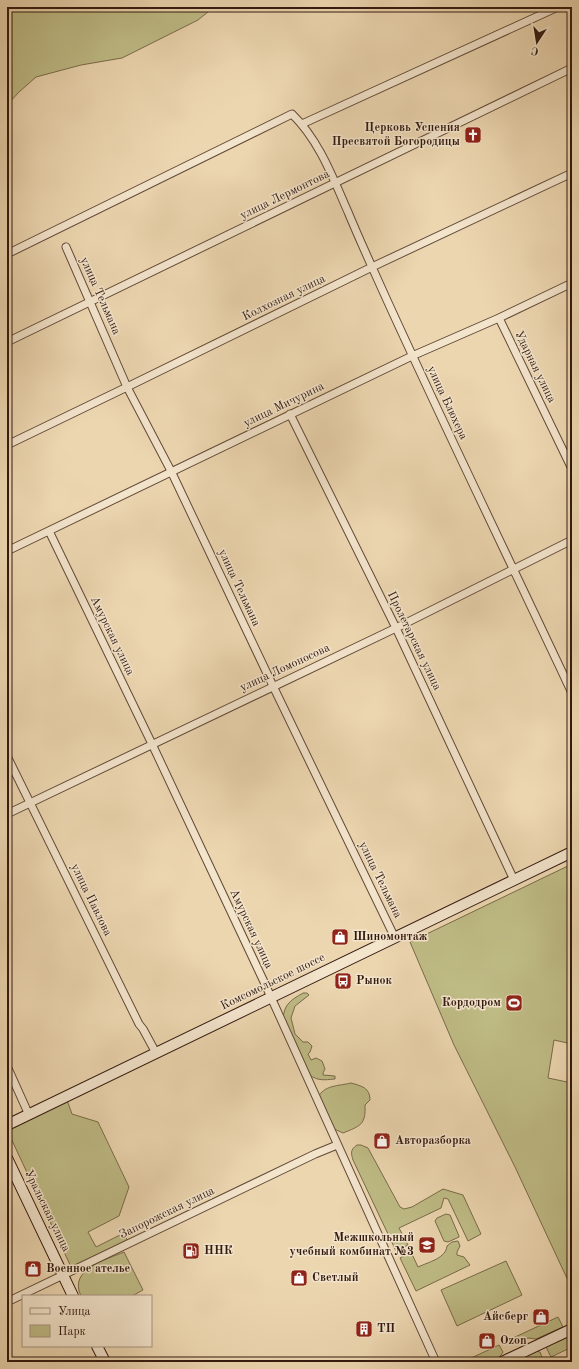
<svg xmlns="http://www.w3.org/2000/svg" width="579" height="1369" font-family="'Old Standard TT',serif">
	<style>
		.green { fill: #bfbc86; stroke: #796b4a }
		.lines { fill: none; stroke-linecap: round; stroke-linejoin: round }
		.street-casing { stroke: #614937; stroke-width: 9 }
		.secondary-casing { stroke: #331a0f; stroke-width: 12 }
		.street { stroke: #f3e4cc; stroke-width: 7 }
		.secondary { stroke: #f3e4cc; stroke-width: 10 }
		.labels { text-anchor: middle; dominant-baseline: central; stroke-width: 3; stroke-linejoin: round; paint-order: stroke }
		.poi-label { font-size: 12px; font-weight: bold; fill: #331a0f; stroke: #f3e4cc; text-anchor: start }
		.street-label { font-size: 12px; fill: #331a0f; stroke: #f3e4cc }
	</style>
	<rect width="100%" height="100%" fill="#ecd6b0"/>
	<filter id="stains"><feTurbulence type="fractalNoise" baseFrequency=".005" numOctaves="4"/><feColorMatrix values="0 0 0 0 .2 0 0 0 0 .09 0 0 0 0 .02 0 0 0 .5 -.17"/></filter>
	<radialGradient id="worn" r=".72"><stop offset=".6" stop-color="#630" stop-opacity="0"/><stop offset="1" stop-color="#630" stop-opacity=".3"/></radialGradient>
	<path class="green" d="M 7,7 L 214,7 L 198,20 L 122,58 L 81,65 L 36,77 L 19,92 L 7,105 Z
		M 572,864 L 572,1044 L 554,1040 L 548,1078 L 572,1083 L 572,1289 L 515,1167 L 454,1045 L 410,942 Z
		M 303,993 L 307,993 L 309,995 L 295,1006 L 291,1018 L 295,1034 L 303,1042 L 308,1042 L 312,1046 L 310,1052 L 308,1054 L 311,1060 L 316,1058 L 322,1061 L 325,1069 L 323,1073 L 323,1075 L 335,1076 L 335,1079 L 334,1079 C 325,1080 317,1081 310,1075 L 283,1019 C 284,1004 291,1000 303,993 Z
		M 351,1083 C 362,1086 370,1088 370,1100 L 365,1105 C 366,1125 360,1126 343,1133 L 332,1128 L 318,1098 C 323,1085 339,1086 351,1083 Z
		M 67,1100 L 72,1114 L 98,1122 L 129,1187 L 119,1216 L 88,1232 L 96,1247 L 124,1233 L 128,1242 L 72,1269 L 9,1134 L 11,1127 Z
		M 357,1145 L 361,1145 L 368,1148 L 400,1207 L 404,1209 L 412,1207 L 443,1189 L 463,1195 L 481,1234 L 468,1241 L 448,1199 L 444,1198 L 441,1208 L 399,1228 L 408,1245 L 396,1251 L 353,1160 C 351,1153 350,1150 357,1145 Z
		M 446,1214 L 450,1215 L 459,1236 L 459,1237 L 448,1242 L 444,1241 L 435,1221 L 437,1218 Z
		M 458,1241 L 460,1246 L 457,1252 L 457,1255 L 464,1257 L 470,1265 L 416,1291 L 400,1258 L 411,1252 L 418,1267 C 429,1262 446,1258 447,1246 L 452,1242 Z
		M 124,1252 L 143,1290 L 132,1296 L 81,1296 C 68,1269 106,1260 124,1252 Z
		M 506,1261 L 522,1295 L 457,1326 L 441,1290 Z
		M 558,1317 L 563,1327 L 536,1339 L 528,1338 L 516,1344 L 513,1338 Z
		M 569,1334 L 572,1334 L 572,1347 L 551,1357 L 546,1347 Z
		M 499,1345 L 503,1352 C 496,1365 484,1362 470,1362 L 469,1359 Z
		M 535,1351 L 540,1352 L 543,1360 L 540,1362 L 512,1362 Z"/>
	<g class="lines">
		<g class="street-casing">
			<path id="street" d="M 302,124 L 558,7
				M 66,247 L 127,387 L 171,471 L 273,686 L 395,938
				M 7,254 L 292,114 C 319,140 333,178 348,212 C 360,241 373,269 386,298 C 446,430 510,561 572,693
				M 499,318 L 572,469
				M 7,342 L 572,68
				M 290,414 L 396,628 L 514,880
				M 7,445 L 127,387 L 372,267 L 572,173
				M 49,531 L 152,744 L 265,984 L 436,1362
				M 7,551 L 412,356 L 499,318 L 572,283
				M 7,756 L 139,1024 L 143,1029 L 156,1053
				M 7,814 L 396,628 L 572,540
				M 7,1066 L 29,1115
				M 7,1302 L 315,1154 L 337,1145"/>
		</g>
		<g class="secondary-casing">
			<path id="secondary" d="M 7,1125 L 572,852
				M 7,1158 L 73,1296
				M 97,1346 L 105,1362
				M 502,1362 L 572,1329"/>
		</g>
		<use href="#street" class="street"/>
		<use href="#secondary" class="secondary"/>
	</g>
	<defs>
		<g id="church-square" transform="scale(0.9)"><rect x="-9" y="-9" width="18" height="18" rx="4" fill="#8f2418" stroke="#f3e4cc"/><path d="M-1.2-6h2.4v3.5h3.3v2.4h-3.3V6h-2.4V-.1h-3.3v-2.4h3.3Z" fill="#fff"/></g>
		<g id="shop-square" transform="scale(0.9)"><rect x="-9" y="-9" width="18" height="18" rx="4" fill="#8f2418" stroke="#f3e4cc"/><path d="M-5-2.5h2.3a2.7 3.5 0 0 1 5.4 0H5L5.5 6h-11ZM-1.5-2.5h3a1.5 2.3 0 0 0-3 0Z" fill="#fff"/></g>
		<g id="bus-square" transform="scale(0.9)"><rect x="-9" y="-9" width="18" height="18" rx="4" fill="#8f2418" stroke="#f3e4cc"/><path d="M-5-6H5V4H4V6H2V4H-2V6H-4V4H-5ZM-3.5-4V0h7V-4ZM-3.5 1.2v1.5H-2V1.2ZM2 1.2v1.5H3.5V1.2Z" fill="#fff"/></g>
		<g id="stadium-square" transform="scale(0.9)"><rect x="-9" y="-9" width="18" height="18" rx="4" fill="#8f2418" stroke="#f3e4cc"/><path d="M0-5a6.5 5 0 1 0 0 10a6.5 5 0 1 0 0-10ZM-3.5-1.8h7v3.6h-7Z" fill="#fff"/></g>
		<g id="university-square" transform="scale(0.9)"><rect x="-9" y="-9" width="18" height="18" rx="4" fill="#8f2418" stroke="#f3e4cc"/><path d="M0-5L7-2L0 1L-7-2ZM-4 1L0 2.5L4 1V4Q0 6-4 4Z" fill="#fff"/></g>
		<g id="fuel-square" transform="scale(0.9)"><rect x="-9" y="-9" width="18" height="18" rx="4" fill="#8f2418" stroke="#f3e4cc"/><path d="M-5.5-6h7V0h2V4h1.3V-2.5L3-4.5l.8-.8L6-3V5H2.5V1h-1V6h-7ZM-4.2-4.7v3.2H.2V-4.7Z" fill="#fff"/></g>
		<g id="building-square" transform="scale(0.9)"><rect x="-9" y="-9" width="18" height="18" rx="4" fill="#8f2418" stroke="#f3e4cc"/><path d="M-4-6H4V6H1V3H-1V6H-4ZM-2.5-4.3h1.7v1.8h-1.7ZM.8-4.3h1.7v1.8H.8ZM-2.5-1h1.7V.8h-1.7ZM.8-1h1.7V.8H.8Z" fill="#fff"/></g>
	</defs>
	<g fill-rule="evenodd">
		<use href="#church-square" x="473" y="135"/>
		<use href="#shop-square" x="340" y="937"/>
		<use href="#bus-square" x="343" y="981"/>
		<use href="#stadium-square" x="514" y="1003"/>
		<use href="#shop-square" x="382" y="1141"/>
		<use href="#university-square" x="427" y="1245"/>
		<use href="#fuel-square" x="191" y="1251"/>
		<use href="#shop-square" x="33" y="1269"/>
		<use href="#shop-square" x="299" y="1278"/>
		<use href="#shop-square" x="541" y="1317"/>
		<use href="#building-square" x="364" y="1329"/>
		<use href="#shop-square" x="487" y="1341"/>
	</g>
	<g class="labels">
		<g class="poi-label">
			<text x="460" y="128" text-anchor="end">Церковь Успения<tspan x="460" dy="14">Пресвятой Богородицы</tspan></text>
			<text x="353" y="937">Шиномонтаж</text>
			<text x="356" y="981">Рынок</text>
			<text x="501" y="1003" text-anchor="end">Кордодром</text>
			<text x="395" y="1141">Авторазборка</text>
			<text x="414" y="1238" text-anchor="end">Межшкольный<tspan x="414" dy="14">учебный комбинат №3</tspan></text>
			<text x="204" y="1251">ННК</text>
			<text x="46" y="1269">Военное ателье</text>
			<text x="312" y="1278">Светлый</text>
			<text x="528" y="1317" text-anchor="end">Айсберг</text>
			<text x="377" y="1329">ТП</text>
			<text x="500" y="1341">Ozon</text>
		</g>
		<g class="street-label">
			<text transform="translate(285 195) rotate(-26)">улица Лермонтова</text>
			<text transform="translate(100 296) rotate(66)">улица Тельмана</text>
			<text transform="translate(284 298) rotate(-26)">Колхозная улица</text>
			<text transform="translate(535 367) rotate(64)">Ударная улица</text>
			<text transform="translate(447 403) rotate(65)">улица Блюхера</text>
			<text transform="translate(284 405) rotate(-26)">улица Мичурина</text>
			<text transform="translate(239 588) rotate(65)">улица Тельмана</text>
			<text transform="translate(112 636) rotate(64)">Амурская улица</text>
			<text transform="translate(414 641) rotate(64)">Пролетарская улица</text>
			<text transform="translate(285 668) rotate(-25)">улица Ломоносова</text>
			<text transform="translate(380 880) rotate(64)">улица Тельмана</text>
			<text transform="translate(91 900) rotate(64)">улица Павлова</text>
			<text transform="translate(251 929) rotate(65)">Амурская улица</text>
			<text transform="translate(273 982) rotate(-26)">Комсомольское шоссе</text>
			<text transform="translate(47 1211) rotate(64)">Уральская улица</text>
			<text transform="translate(167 1213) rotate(-26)">Запорожская улица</text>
		</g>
	</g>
	<rect width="579" height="1369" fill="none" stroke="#ecd6b0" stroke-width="24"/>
	<rect x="8" y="8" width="563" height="1353" fill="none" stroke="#331a0f" stroke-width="2"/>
	<rect x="12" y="12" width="555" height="1345" fill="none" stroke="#331a0f"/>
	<rect x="22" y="1295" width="130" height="52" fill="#f3e4cc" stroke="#a69380"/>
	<rect x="30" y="1308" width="20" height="6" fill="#f3e4cc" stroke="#a69380"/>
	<text x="58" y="1315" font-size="12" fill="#331a0f">Улица</text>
	<rect x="30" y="1325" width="20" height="12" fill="#bfbc86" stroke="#a69380"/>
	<text x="58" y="1335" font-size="12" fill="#331a0f">Парк</text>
	<g transform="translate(537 42) rotate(192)" stroke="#f3e4cc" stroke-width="3" paint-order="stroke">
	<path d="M0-3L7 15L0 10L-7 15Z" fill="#331a0f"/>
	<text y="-6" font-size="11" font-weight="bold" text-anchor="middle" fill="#331a0f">С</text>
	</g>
	<rect width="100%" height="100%" filter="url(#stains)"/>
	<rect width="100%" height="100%" fill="url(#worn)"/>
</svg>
